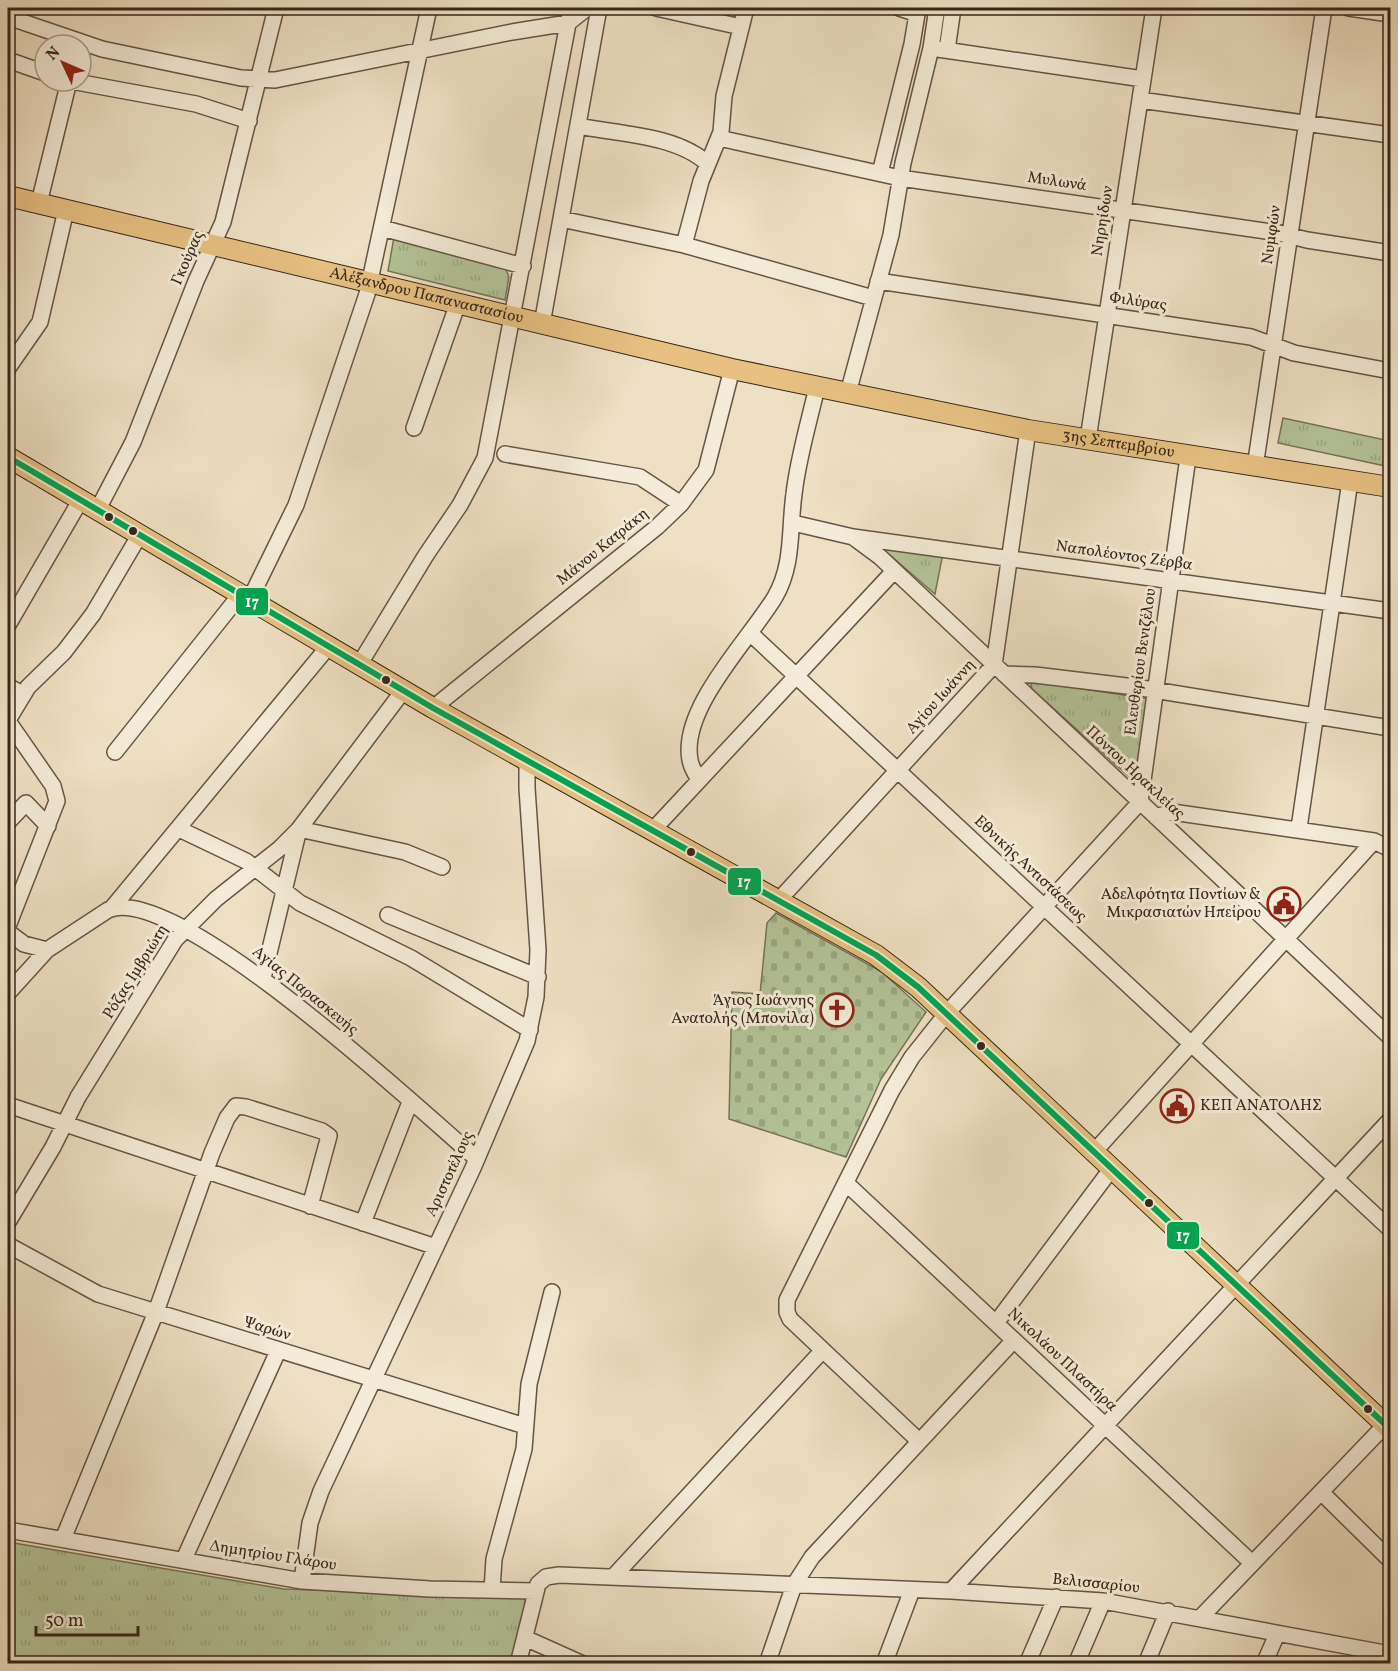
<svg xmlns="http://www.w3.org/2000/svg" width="1398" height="1671" font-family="Vollkorn,serif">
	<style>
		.grass { fill: url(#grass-tufts); stroke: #767558; stroke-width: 1.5 }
		.cemetery { fill: url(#cemetery-stones); stroke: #767558; stroke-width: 1.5 }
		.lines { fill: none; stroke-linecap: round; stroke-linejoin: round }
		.minor-casing { stroke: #655544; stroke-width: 18 }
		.major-casing { stroke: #372619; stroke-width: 22 }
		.minor { stroke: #f4ecd8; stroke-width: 15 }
		.major { stroke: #e7c082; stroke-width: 20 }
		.bus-1-casing { stroke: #f4ecd8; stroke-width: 10 }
		.bus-1 { stroke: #00a651; stroke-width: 6 }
		.bus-dot { fill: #372619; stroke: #f4ecd8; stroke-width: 2 }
		.labels { text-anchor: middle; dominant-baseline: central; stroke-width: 6; stroke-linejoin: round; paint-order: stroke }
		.street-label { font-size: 16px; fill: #372619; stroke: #f4ecd8 }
		.poi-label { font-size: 16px; fill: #372619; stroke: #f4ecd8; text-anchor: end }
		.line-badge { stroke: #f4ecd8; stroke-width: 2 }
		.badge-label { font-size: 16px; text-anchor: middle; font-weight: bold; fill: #fff }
	</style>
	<defs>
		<pattern id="grass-tufts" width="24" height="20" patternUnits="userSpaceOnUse" patternTransform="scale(1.5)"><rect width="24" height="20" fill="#b4c498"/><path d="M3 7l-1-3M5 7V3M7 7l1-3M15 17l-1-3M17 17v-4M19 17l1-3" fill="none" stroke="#9ba882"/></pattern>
		<pattern id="cemetery-stones" width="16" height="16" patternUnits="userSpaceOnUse" patternTransform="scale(1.5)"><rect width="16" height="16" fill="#b4c498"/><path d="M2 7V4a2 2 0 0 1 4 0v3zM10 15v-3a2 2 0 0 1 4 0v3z" fill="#9ba882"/></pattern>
	</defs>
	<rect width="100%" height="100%" fill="#eee1c3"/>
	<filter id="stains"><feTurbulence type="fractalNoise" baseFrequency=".00333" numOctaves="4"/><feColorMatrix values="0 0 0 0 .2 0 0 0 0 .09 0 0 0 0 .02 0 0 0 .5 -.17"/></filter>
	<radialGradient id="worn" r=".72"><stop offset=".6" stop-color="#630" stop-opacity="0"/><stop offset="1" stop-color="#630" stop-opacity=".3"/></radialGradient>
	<path class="grass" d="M 394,237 L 505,267 L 509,277 L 505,300 L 388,271 Z
		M 1283,418 L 1390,441 L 1390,467 L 1278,443 Z
		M 887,546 L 943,553 L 935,594 L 884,550 Z
		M 1030,681 L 1150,699 L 1136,783 L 1032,689 Z
		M 8,1542 L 284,1589 L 521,1596 L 526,1601 L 521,1632 L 512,1663 L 8,1663 Z"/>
	<path class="cemetery" d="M 776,913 L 882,972 L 926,1012 L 881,1079 L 846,1157 L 729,1119 L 732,992 L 760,994 L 767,923 Z"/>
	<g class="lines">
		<g class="minor-casing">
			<path id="minor" d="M 656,8 L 741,27
				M 899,8 L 917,14
				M 1349,8 L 1390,14
				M 8,17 L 102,49 L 241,78 L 275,80 L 512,32 L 568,23 L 587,8
				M 931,48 L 1143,79
				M 947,50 L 953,8
				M 8,60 L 45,73
				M 71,81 L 196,104 L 249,121
				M 1140,100 L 1390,135
				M 578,126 C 619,134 677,135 708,164
				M 719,138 L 900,178 L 1279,233 L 1307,240 L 1390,253
				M 880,173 L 912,44 L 918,8
				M 39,203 L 69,81
				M 561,219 L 684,245 L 873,298
				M 382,228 L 523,266
				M 684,245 L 701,181 L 721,132 L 724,96 L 746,8
				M 878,281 L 1251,337 L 1294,353 L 1390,371
				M 542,324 L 599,8
				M 8,368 L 40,322 L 66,210
				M 848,393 L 891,235 L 903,163 L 931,48 L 937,8
				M 414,428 L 458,303
				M 1088,439 L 1154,8
				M 505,454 L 640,477 L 681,504
				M 1255,467 L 1324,8
				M 97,511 L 133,442 L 196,281 L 223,222 L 276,8
				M 793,523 L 853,537 L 1390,611
				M 853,537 L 880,557 L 1390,1037
				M 249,601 L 296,505 L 367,294 L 429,8
				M 8,625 L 80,501
				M 750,633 L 1390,1229
				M 359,665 L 426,555 L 460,505 L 485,458 L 571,8
				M 1004,674 L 1035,675 L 1135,687 L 1390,728
				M 8,686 L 22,694
				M 433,708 L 657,527 L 681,504 L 706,470 L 732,369
				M 8,720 L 28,687 L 64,652 L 93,614 L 139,536
				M 8,721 L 53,786 L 57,801 L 8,926
				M 115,752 L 240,595
				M 699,780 C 695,773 691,767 690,760 C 680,708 750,639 775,597 C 794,564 789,529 794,494 C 798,458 809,422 817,387
				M 1156,817 L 1172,812 L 1374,841 L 1390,849
				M 8,822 L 26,803 L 48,826
				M 1299,828 L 1350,481
				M 179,829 L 246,861 L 300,903 L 411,958 L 530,1030
				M 652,831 L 894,571
				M 778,901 L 994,665 L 1028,430
				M 112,908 L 328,647
				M 388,915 L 538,977
				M 8,932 L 24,944 L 47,950
				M 263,978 L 299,829 L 405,852 L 442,867
				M 8,993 L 47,950 L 108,910 C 175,880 421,1111 477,1159
				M 8,1105 L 436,1247
				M 1094,1152 L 1374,841
				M 846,1183 L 1252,1563
				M 8,1222 L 53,1147 L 78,1097 L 175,940 L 216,899 L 279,849 L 299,829 L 403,691
				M 363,1223 L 410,1102
				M 8,1245 L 98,1294 L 525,1426
				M 996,1323 L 1112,1168
				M 919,1441 L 790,1319 L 787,1312 L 787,1300 L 892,1090 L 912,1057 L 947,1013 L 1140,802 L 1188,457
				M 1321,1492 L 1390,1560
				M 8,1530 L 302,1581 L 430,1589 L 536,1591
				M 63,1539 L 156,1312 L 212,1153 L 227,1118 L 236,1106 L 246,1107 L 322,1131 L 329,1136 L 310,1206
				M 184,1559 L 278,1351
				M 613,1577 L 823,1350
				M 302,1581 L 310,1523 L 321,1491 L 473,1168 L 527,1041 L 536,997 L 538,950 L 527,788 L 527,762
				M 492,1590 L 494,1559 L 524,1449 L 529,1384 L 552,1292
				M 951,1591 L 1390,1120
				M 1201,1617 L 1390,1420
				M 525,1638 L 583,1664
				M 518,1664 L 538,1584 L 546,1577 L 559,1575 L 951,1591 L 1103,1601 L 1390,1654
				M 767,1664 L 794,1585 L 812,1557 L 1014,1340
				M 884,1664 L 912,1590
				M 1027,1664 L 1056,1597
				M 1076,1664 L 1103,1601
				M 1146,1664 L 1168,1611
				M 1264,1664 L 1277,1634"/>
		</g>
		<g class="major-casing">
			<g id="major">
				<path id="s1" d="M 8,196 L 732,369 L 1028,430 L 1390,487"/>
				<path d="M 8,457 L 433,708 L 876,955 L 918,987 L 1390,1429"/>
			</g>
		</g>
		<use href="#minor" class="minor"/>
		<use href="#major" class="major"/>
		<g class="bus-1-casing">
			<path id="bus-1" d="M 8,457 L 433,708 L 876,955 L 918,987 L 1390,1429"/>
		</g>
		<use href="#bus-1" class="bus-1"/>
	</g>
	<defs>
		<g id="civic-ring" transform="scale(1.725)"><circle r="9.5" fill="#f4ecd8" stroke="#8f2418" stroke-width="1.5"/><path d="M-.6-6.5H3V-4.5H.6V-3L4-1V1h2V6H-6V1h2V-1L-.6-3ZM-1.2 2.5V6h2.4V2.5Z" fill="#8f2418"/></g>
		<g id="church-ring" transform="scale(1.725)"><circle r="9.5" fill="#f4ecd8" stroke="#8f2418" stroke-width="1.5"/><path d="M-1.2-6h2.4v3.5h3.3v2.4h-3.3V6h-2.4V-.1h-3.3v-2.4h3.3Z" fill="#8f2418"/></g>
	</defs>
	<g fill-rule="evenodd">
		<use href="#civic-ring" x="1284" y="904"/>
		<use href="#church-ring" x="837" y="1010"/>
		<use href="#civic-ring" x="1177" y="1106"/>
	</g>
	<g class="bus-dot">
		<circle cx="109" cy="517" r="5"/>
		<circle cx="133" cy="531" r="5"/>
		<circle cx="386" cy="680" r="5"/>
		<circle cx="691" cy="852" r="5"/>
		<circle cx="981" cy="1046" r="5"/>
		<circle cx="1149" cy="1203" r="5"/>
		<circle cx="1368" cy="1409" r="5"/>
	</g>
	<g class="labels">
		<g class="street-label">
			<text transform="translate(1057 182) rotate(8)">Μυλωνά</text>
			<text transform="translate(1103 221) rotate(-81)">Νηρηίδων</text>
			<text transform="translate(1272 235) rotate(-82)">Νυμφών</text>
			<text transform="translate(188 258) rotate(-66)">Γκούρας</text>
			<text stroke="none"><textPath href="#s1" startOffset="430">Αλέξανδρου Παπαναστασίου</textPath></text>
			<text transform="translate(1138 302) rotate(8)">Φιλύρας</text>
			<text stroke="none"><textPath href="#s1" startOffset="1138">3ης Σεπτεμβρίου</textPath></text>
			<text transform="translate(603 547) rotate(-39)">Μάνου Κατράκη</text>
			<text transform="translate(1124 556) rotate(8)">Ναπολέοντος Ζέρβα</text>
			<text transform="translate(1141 662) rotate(-82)">Ελευθερίου Βενιζέλου</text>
			<text transform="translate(941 697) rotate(-48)">Αγίου Ιωάννη</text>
			<text transform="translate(1135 773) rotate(43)">Πόντου Ηρακλείας</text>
			<text transform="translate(1030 869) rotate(43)">Εθνικής Αντιστάσεως</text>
			<text transform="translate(136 972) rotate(-58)">Ρόζας Ιμβριώτη</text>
			<text transform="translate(305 991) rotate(39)">Αγίας Παρασκευής</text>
			<text transform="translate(450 1174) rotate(-65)">Αριστοτέλους</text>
			<text transform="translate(267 1329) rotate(17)">Ψαρών</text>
			<text transform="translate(1062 1360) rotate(43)">Νικολάου Πλαστήρα</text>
			<text transform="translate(273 1556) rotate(9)">Δημητρίου Γλάρου</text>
			<text transform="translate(1096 1584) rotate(6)">Βελισσαρίου</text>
		</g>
		<g class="poi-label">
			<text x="1261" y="895">Αδελφότητα Ποντίων &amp;<tspan x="1261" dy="18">Μικρασιατών Ηπείρου</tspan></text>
			<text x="814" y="1001">Άγιος Ιωάννης<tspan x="814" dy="18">Ανατολής (Μπονίλα)</tspan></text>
			<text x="1200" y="1106" text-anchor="start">ΚΕΠ ΑΝΑΤΟΛΗΣ</text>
		</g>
	</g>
	<g class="line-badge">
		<rect x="235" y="587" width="34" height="29" rx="6" fill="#00a651"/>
		<rect x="727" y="867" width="35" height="29" rx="6" fill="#00a651"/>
		<rect x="1166" y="1221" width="34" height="29" rx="6" fill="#00a651"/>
	</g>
	<g class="badge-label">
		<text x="252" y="607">17</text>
		<text x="744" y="887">17</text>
		<text x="1183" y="1241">17</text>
	</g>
	<rect width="1398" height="1671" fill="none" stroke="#eee1c3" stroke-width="30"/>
	<rect x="9" y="9" width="1380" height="1653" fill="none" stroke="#372619" stroke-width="3"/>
	<rect x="15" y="15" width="1368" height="1641" fill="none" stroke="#372619" stroke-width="1.5"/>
	<g transform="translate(63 63) rotate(314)"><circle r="28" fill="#f4ecd8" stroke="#a89d8c" stroke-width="1.5"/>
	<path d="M0-4.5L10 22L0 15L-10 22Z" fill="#8f2418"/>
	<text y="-9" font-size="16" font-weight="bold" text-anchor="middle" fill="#372619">N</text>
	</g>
	<path d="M36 1626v9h102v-9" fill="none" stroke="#372619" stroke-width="3"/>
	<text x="45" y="1626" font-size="18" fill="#372619" stroke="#f4ecd8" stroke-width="4.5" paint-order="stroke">50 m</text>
	<rect width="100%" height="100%" filter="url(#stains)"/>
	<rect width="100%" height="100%" fill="url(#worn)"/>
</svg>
